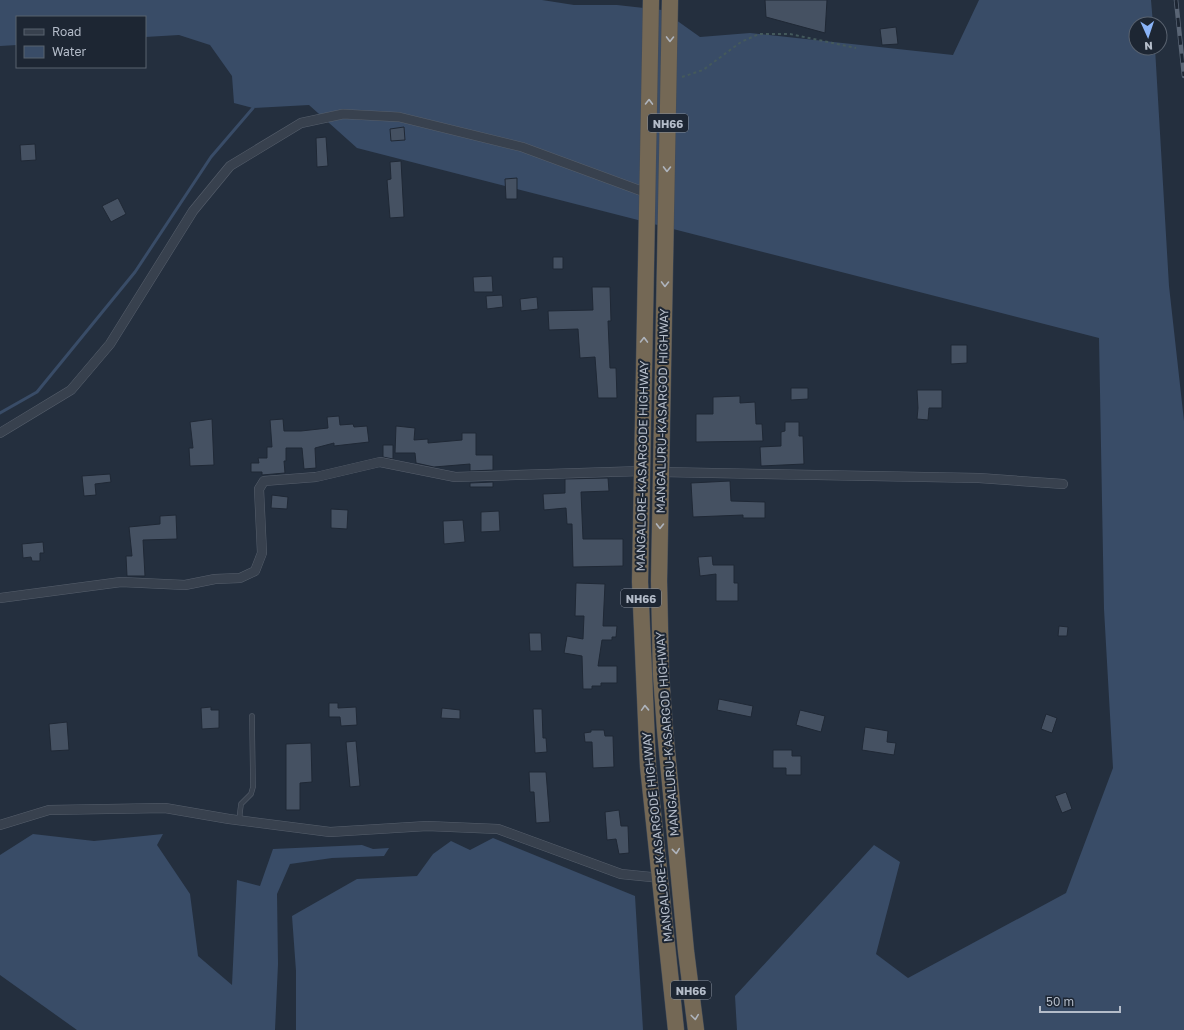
<svg xmlns="http://www.w3.org/2000/svg" width="1184" height="1030" font-family="'Golos Text',sans-serif">
	<style>
		.water { fill: #394c67 }
		.lines { fill: none; stroke-linecap: round; stroke-linejoin: round }
		.stream { stroke: #394c67; stroke-width: 3 }
		.building { fill: #455162; stroke: #1f2835 }
		.lane-casing { stroke: #565f6c; stroke-width: 5.5 }
		.street-casing { stroke: #565f6c; stroke-width: 10 }
		.highway-casing { stroke: #434c59; stroke-width: 17 }
		.path { stroke: #44595c; stroke-width: 2; stroke-dasharray: 3 3; stroke-linecap: butt }
		.lane { stroke: #38414e; stroke-width: 4.5 }
		.street { stroke: #38414e; stroke-width: 9 }
		.highway { stroke: #746855; stroke-width: 16 }
		.rail-casing { stroke: #5a6575; stroke-width: 4.5 }
		.rail { stroke: #1d2633; stroke-width: 3; stroke-dasharray: 9; stroke-linecap: butt }
		.oneway { stroke: #aeb4bd }
		.labels { text-anchor: middle; dominant-baseline: central; stroke-width: 4; stroke-linejoin: round; paint-order: stroke }
		.shield { fill: #1d2633; stroke: #878f9c; stroke-width: 1 }
		.shield-label { font-size: 11px; font-weight: bold; fill: #b4bcc9 }
		.street-label { font-size: 12px; fill: #b4bcc9; stroke: #1d2633 }
	</style>
	<rect width="100%" height="100%" fill="#242f3e"/>
	<path class="water" d="M 0,0 L 542,0 L 574,5 L 617,5 L 662,10 L 700,37 L 750,33 L 953,55 L 979,0 L 1151,0 L 1153,24 L 1136,24 L 1136,48 L 1155,48 L 1169,286 L 1184,421 L 1184,1030 L 737,1030 L 735,996 L 874,845 L 900,862 L 876,954 L 908,978 L 1066,893 L 1113,768 L 1104,609 L 1099,338 L 357,148 L 309,105 L 253,108 L 234,103 L 232,76 L 210,45 L 179,35 L 145,37 L 145,17 L 17,17 L 17,45 L 0,46 Z
		M 33,834 L 94,841 L 163,834 L 157,845 L 190,894 L 198,956 L 232,985 L 237,880 L 260,886 L 273,849 L 362,845 L 373,849 L 389,848 L 384,856 L 332,858 L 290,864 L 277,894 L 278,964 L 275,1030 L 77,1030 L 0,975 L 0,855 Z
		M 493,838 L 635,896 L 643,1030 L 296,1030 L 296,971 L 292,916 L 357,879 L 417,876 L 433,854 L 451,841 L 470,850 Z"/>
	<g class="lines">
		<path class="stream" d="M 0,413 L 37,392 L 135,272 L 211,157 L 253,108"/>
	</g>
	<path class="building" d="M 765,0 L 827,0 L 825,33 L 766,17 Z
		M 896,27 L 898,44 L 882,45 L 880,29 Z
		M 404,127 L 405,140 L 391,141 L 390,129 Z
		M 326,137 L 328,166 L 317,167 L 316,138 Z
		M 35,144 L 36,160 L 21,161 L 20,145 Z
		M 401,161 L 404,217 L 390,218 L 387,180 L 391,179 L 390,162 Z
		M 517,178 L 517,199 L 506,199 L 505,179 Z
		M 118,198 L 126,214 L 111,222 L 102,206 Z
		M 553,257 L 563,257 L 563,269 L 553,269 Z
		M 492,276 L 493,292 L 474,292 L 473,277 Z
		M 592,287 L 610,287 L 611,321 L 608,321 L 610,368 L 616,368 L 617,398 L 598,398 L 595,357 L 580,358 L 578,329 L 549,330 L 548,311 L 593,310 Z
		M 502,295 L 503,307 L 487,309 L 486,296 Z
		M 537,297 L 538,309 L 521,311 L 520,299 Z
		M 951,345 L 967,345 L 967,363 L 951,364 Z
		M 791,388 L 808,388 L 808,399 L 791,400 Z
		M 917,390 L 942,390 L 942,408 L 929,408 L 928,420 L 917,419 L 918,408 Z
		M 740,396 L 740,403 L 755,402 L 756,424 L 762,424 L 763,441 L 696,442 L 696,414 L 713,414 L 713,397 Z
		M 339,416 L 340,425 L 353,424 L 354,427 L 367,426 L 369,442 L 334,446 L 334,443 L 315,448 L 316,468 L 304,469 L 302,448 L 286,448 L 286,461 L 284,461 L 285,473 L 262,475 L 262,472 L 251,472 L 251,463 L 259,463 L 258,458 L 267,458 L 267,447 L 272,447 L 270,420 L 283,419 L 284,431 L 301,431 L 328,428 L 327,417 Z
		M 212,419 L 214,465 L 190,466 L 189,448 L 193,448 L 190,422 Z
		M 785,422 L 799,422 L 799,436 L 803,436 L 804,464 L 761,466 L 760,447 L 781,446 L 781,432 L 785,431 Z
		M 396,426 L 415,428 L 414,440 L 428,439 L 428,443 L 462,440 L 462,433 L 476,433 L 476,455 L 493,455 L 493,470 L 470,471 L 470,464 L 434,467 L 416,463 L 415,453 L 395,453 Z
		M 383,445 L 393,445 L 393,459 L 383,457 Z
		M 110,474 L 111,482 L 95,484 L 96,495 L 84,496 L 82,476 Z
		M 608,478 L 609,491 L 581,492 L 583,539 L 623,539 L 623,566 L 573,567 L 572,524 L 567,524 L 566,508 L 544,510 L 543,494 L 565,493 L 565,479 Z
		M 730,481 L 731,501 L 765,502 L 765,518 L 743,518 L 743,515 L 693,517 L 691,483 Z
		M 493,482 L 493,487 L 470,487 L 470,483 Z
		M 272,495 L 288,497 L 287,509 L 271,508 Z
		M 331,509 L 348,510 L 347,529 L 331,528 Z
		M 499,511 L 500,531 L 481,532 L 481,512 Z
		M 176,515 L 177,539 L 143,540 L 145,576 L 127,576 L 126,556 L 132,556 L 129,527 L 160,524 L 160,516 Z
		M 463,520 L 465,542 L 444,544 L 443,521 Z
		M 43,542 L 44,553 L 40,553 L 40,561 L 32,561 L 31,557 L 23,558 L 22,544 Z
		M 712,556 L 713,565 L 734,565 L 734,583 L 738,583 L 738,601 L 716,601 L 716,574 L 700,576 L 698,557 Z
		M 576,583 L 605,584 L 603,626 L 617,626 L 616,637 L 612,637 L 612,640 L 602,640 L 598,666 L 617,666 L 617,683 L 601,683 L 601,686 L 592,686 L 592,689 L 583,689 L 582,656 L 564,653 L 567,636 L 583,639 L 584,616 L 575,616 Z
		M 1059,626 L 1068,627 L 1067,636 L 1058,636 Z
		M 529,633 L 541,633 L 542,651 L 530,651 Z
		M 719,699 L 753,706 L 751,717 L 717,710 Z
		M 329,703 L 338,703 L 338,708 L 356,707 L 357,725 L 341,726 L 340,717 L 329,717 Z
		M 211,707 L 211,710 L 219,710 L 219,728 L 202,729 L 201,708 Z
		M 442,708 L 460,710 L 460,719 L 441,718 Z
		M 533,709 L 542,709 L 543,738 L 546,738 L 547,752 L 535,753 Z
		M 800,710 L 825,716 L 821,732 L 796,725 Z
		M 1046,714 L 1057,718 L 1052,733 L 1041,729 Z
		M 67,722 L 69,750 L 51,751 L 49,724 Z
		M 865,727 L 888,731 L 887,742 L 896,743 L 894,755 L 862,750 Z
		M 591,730 L 604,730 L 605,736 L 613,736 L 614,767 L 593,768 L 592,742 L 585,742 L 584,733 L 591,732 Z
		M 356,741 L 360,786 L 350,787 L 346,742 Z
		M 311,743 L 312,782 L 300,783 L 300,810 L 286,810 L 286,744 Z
		M 773,750 L 792,750 L 792,756 L 801,756 L 801,775 L 786,775 L 786,768 L 773,768 Z
		M 529,772 L 546,772 L 550,822 L 536,823 L 534,792 L 530,792 Z
		M 1066,792 L 1072,809 L 1062,813 L 1055,796 Z
		M 619,810 L 621,826 L 628,826 L 629,853 L 619,854 L 616,839 L 607,840 L 605,812 Z"/>
	<g class="lines">
		<g class="lane-casing">
			<path id="lane" d="M 239,821 L 241,804 L 251,794 L 253,787 L 252,716"/>
		</g>
		<g class="street-casing">
			<path id="street" d="M 0,433 L 71,390 L 110,344 L 193,211 L 230,166 L 301,123 L 343,114 L 399,117 L 522,147 L 647,193
				M 661,472 L 979,478 L 1063,484
				M 0,598 L 121,582 L 185,585 L 215,579 L 240,578 L 255,571 L 262,553 L 259,489 L 264,481 L 316,477 L 380,462 L 455,477 L 642,471
				M 0,825 L 49,810 L 165,808 L 229,819 L 330,832 L 427,826 L 498,829 L 621,874 L 661,878"/>
		</g>
		<g class="highway-casing">
			<path id="highway" d="M 651,0 L 640,582 L 648,766 L 676,1030
				M 670,0 L 659,581 L 661,674 L 665,730 L 686,951 L 696,1030"/>
		</g>
		<path class="path" d="M 682,77 L 703,70 L 741,42 L 759,34 L 790,34 L 856,48"/>
		<use href="#lane" class="lane"/>
		<use href="#street" class="street"/>
		<use href="#highway" class="highway"/>
		<g class="rail-casing">
			<path id="rail" d="M 1176,0 L 1184,76"/>
		</g>
		<use href="#rail" class="rail"/>
	</g>
	<defs><path id="oneway-chevron" d="M-2-3.5L2.5 0L-2 3.5" fill="none" stroke-width="1.6" stroke-linecap="round" stroke-linejoin="round"/></defs>
	<g class="oneway">
		<use href="#oneway-chevron" transform="translate(670 39) rotate(91)"/>
		<use href="#oneway-chevron" transform="translate(649 102) rotate(-89)"/>
		<use href="#oneway-chevron" transform="translate(667 169) rotate(91)"/>
		<use href="#oneway-chevron" transform="translate(665 284) rotate(91)"/>
		<use href="#oneway-chevron" transform="translate(644 340) rotate(-89)"/>
		<use href="#oneway-chevron" transform="translate(660 526) rotate(91)"/>
		<use href="#oneway-chevron" transform="translate(645 708) rotate(-92)"/>
		<use href="#oneway-chevron" transform="translate(676 851) rotate(84)"/>
		<use href="#oneway-chevron" transform="translate(695 1017) rotate(83)"/>
	</g>
	<g class="labels">
		<g class="shield">
			<rect x="648" y="114" width="40" height="18" rx="3"/>
			<rect x="621" y="589" width="40" height="18" rx="3"/>
			<rect x="671" y="981" width="40" height="18" rx="3"/>
		</g>
		<g class="shield-label">
			<text x="668" y="123">NH66</text>
			<text x="641" y="598">NH66</text>
			<text x="691" y="990">NH66</text>
		</g>
		<g class="street-label">
			<text transform="translate(662 411) rotate(-89)">MANGALURU-KASARGOD HIGHWAY</text>
			<text transform="translate(642 466) rotate(-89)">MANGALORE-KASARGODE HIGHWAY</text>
			<text transform="translate(667 734) rotate(-94)">MANGALURU-KASARGOD HIGHWAY</text>
			<text transform="translate(657 837) rotate(-96)">MANGALORE-KASARGODE HIGHWAY</text>
		</g>
	</g>
	<rect x="16" y="16" width="130" height="52" fill="#1d2633" stroke="#59626f"/>
	<rect x="24" y="29" width="20" height="6" fill="#38414e" stroke="#59626f"/>
	<text x="52" y="36" font-size="12" fill="#b4bcc9">Road</text>
	<rect x="24" y="46" width="20" height="12" fill="#394c67" stroke="#59626f"/>
	<text x="52" y="56" font-size="12" fill="#b4bcc9">Water</text>
	<g transform="translate(1148 36) rotate(177)"><circle r="19" fill="#1d2633" stroke="#59626f"/>
	<path d="M0-3L7 15L0 10L-7 15Z" fill="#8ab4f8"/>
	<text y="-6" font-size="11" font-weight="bold" text-anchor="middle" fill="#b4bcc9">N</text>
	</g>
	<path d="M1040 1006v6h80v-6" fill="none" stroke="#b4bcc9" stroke-width="2"/>
	<text x="1046" y="1006" font-size="12" fill="#b4bcc9" stroke="#1d2633" stroke-width="3" paint-order="stroke">50 m</text>
</svg>
